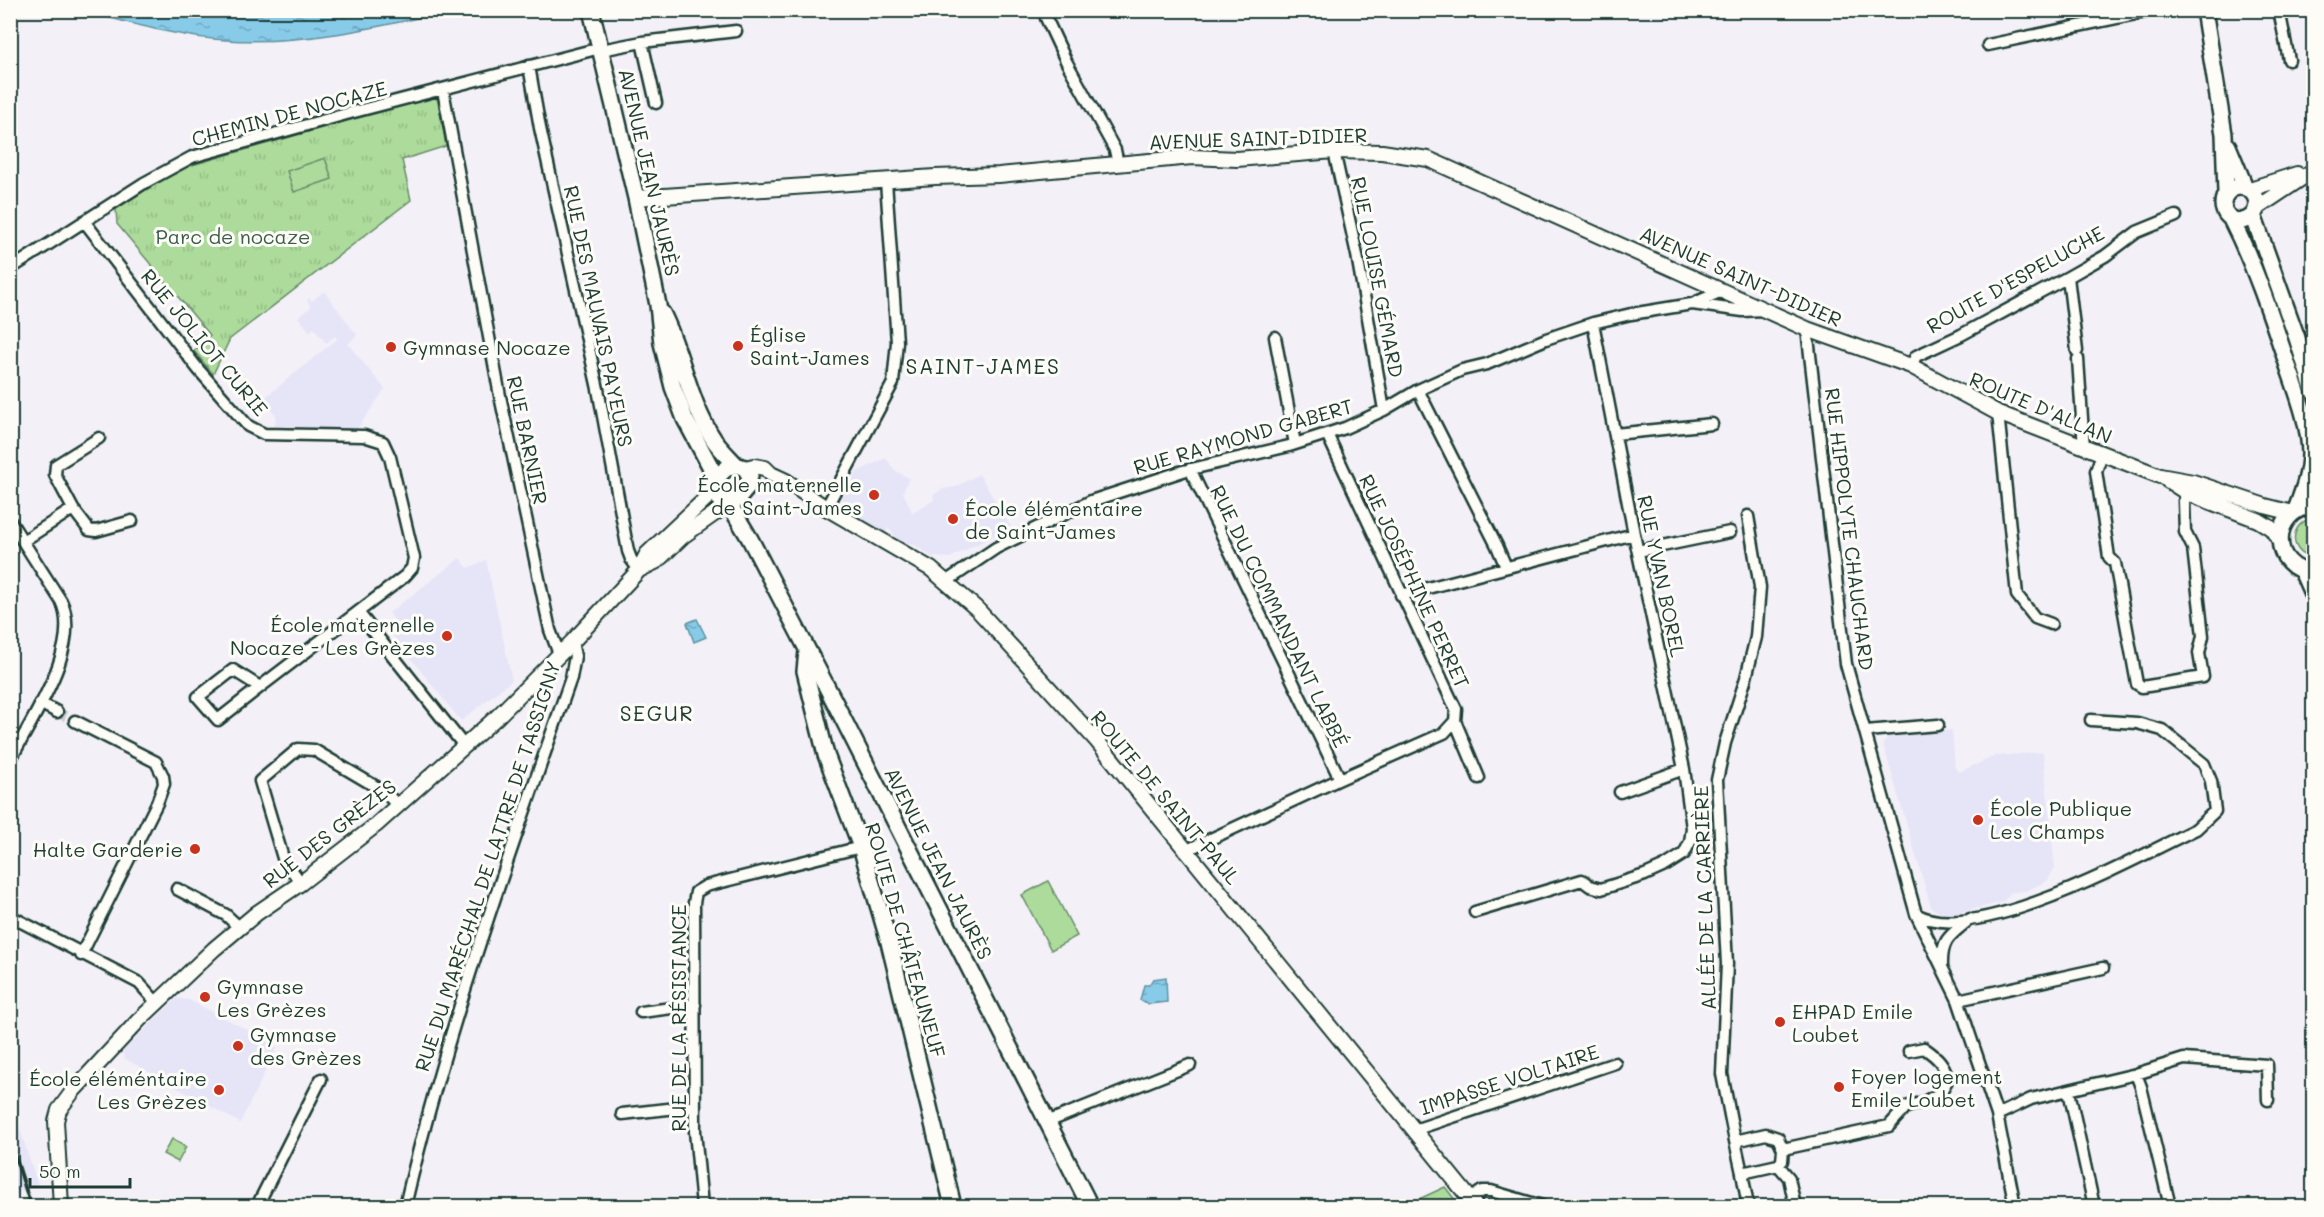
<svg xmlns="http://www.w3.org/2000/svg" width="2324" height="1217" font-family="Mali,sans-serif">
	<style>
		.built { fill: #e6e4f7 }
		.grass { fill: url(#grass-tufts); stroke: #668c68; stroke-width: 1.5 }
		.garden { fill: #addb9b; stroke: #668c68; stroke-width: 1.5 }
		.water { fill: url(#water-ripples); stroke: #5e92a1; stroke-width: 1.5 }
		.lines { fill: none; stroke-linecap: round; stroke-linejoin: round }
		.minor-tunnel { stroke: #c9cdd0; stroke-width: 10; stroke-dasharray: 10 5; stroke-linecap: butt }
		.minor-casing { stroke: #1f3d34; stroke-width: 15 }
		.tertiary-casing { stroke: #1f3d34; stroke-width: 18 }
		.secondary-casing { stroke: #1f3d34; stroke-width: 20 }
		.minor { stroke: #fdfcf7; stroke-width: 10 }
		.tertiary { stroke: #fdfcf7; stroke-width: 14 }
		.secondary { stroke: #fdfcf7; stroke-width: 15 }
		.rail { stroke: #1f3d34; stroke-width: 4 }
		.poi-dot { fill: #c8321e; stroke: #fdfcf7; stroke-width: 2 }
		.labels { text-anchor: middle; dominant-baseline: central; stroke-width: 6; stroke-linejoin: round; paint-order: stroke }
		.street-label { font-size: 20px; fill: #1f3d34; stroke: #fdfcf7 }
		.park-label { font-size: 20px; fill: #3b5d49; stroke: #fdfcf7 }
		.poi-label { font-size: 20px; fill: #1f3d34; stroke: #fdfcf7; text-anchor: start }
		.neighbourhood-label { font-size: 21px; letter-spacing: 1.5px; fill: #1f3d34; stroke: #fdfcf7 }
	</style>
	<defs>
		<pattern id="grass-tufts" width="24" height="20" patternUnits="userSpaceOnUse" patternTransform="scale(1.5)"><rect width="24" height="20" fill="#addb9b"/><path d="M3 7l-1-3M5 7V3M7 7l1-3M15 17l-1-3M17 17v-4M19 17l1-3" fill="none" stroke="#94bd86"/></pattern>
		<pattern id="water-ripples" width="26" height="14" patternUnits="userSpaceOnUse" patternTransform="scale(1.5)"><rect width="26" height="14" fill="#88cbe9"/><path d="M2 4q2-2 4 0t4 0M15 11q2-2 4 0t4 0" fill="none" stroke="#6fa6be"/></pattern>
	</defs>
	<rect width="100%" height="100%" fill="#f3f1f7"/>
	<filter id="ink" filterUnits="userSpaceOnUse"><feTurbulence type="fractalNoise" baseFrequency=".0167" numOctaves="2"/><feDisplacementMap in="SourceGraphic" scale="12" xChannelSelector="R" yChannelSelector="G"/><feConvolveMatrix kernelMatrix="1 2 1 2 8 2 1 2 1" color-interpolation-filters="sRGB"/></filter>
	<g filter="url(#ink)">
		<path class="built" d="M 324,291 L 357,335 L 348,344 L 385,389 L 357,429 L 275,426 L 276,415 L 263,399 L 337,339 L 335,336 L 326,343 L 314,328 L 310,332 L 298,317 L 311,307 L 307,300 L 309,298 L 312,301 Z
			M 886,458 L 894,470 L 909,478 L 903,492 L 912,512 L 934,500 L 933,495 L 943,489 L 956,487 L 979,474 L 1011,527 L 950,558 L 932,557 L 915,545 L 901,543 L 888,527 L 886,533 L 845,508 L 841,498 L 857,472 Z
			M 460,558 L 468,568 L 486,560 L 512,680 L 461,721 L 389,631 L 397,624 L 389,613 Z
			M 1952,730 L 1955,768 L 1959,772 L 1995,756 L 2043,752 L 2055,868 L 2047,881 L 2026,891 L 2011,892 L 2003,902 L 1954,914 L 1942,914 L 1931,907 L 1883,744 L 1888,737 Z
			M 177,998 L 189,1000 L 263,1038 L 277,1048 L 240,1123 L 124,1058 L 123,1051 Z
			M 10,1097 L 38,1186 L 11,1194 L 10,1194 Z
			M 1991,1197 L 1994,1206 L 1948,1206 Z"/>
		<path class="grass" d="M 437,95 L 446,146 L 402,160 L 411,200 L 230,339 L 213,374 L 194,351 L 210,335 L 117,224 L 116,209 L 178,169 Z
			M 172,1139 L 186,1147 L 178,1162 L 163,1154 Z"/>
		<path class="garden" d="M 325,158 L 332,179 L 294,192 L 287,171 Z
			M 2313,518 L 2314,558 L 2312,558 C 2288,552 2289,523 2313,518 Z
			M 1048,881 L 1077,936 L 1051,950 L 1022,895 Z
			M 1445,1187 L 1460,1206 L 1404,1206 Z"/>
		<path class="water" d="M 82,11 L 448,11 C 376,28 300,45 226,40 C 177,37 129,22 82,11 Z
			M 697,619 L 706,637 L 694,642 L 687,623 Z
			M 1166,977 L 1167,1002 L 1149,1004 L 1140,1000 L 1144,985 L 1149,985 L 1153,979 Z"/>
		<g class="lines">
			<path class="minor-tunnel" d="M 57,712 L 75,721"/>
			<g class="minor-casing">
				<path id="minor" d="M 2279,10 L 2289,60
					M 1046,18 L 1067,63 L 1115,150 L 1118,164
					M 642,42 L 656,103
					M 1988,45 L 2155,10
					M 601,50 L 642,42 L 736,31
					M 529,66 L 540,128 L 598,389 L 628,551 L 631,559 L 639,570
					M 443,90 L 500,396 L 550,630 L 559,654
					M 1334,151 L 1357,255 L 1384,410
					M 84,221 L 198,369 L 248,426 L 264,434 L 364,436 L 383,442 L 390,457 L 414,558 L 412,568 L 405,576 L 358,612 L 465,747
					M 10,269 L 144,183 L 192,157 L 350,113 L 600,48
					M 2068,277 L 2077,351
					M 1692,304 L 1722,291
					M 1807,329 L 1846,664 L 1916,914 L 1958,1000 L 1997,1115 L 2015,1206
					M 1275,337 L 1295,444
					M 2078,359 L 2084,448
					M 1911,366 L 1916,356 L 1961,335 L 2068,277 L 2105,256 L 2137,232 L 2176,216
					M 1418,390 L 1497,546 L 1506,567
					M 1998,413 L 2017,595 L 2035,618 L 2051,624
					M 1327,434 L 1451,699 L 1456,709 L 1455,721 L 1479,778
					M 1615,434 L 1712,424
					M 2102,454 L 2096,471 L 2109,557 L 2115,563 L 2137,684 L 2142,687 L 2203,677 L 2199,653 L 2203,636 L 2193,548 L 2185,532 L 2184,501 L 2190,488
					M 1190,469 L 1340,779
					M 826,508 L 893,383 L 897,342 L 886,181
					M 73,509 L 89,530 L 96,531 L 132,521
					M 10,521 L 61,601 C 83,646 31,719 10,761
					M 23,541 L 73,509 L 55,475 L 56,465 L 99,438
					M 1638,551 L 1730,532
					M 947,581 L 996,548 L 1091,501 L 1183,471 L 1289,446 L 1345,428 L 1384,410 L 1418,390 L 1462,370 L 1487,364 L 1546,339 L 1593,323 L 1631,314 L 1692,304 L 1743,311 L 1764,310
					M 1401,595 L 1634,534
					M 260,687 L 218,720 L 198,697 L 233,670 L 260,687 L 358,612
					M 40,703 L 57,712
					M 75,721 L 156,762 L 163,776 L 164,784 L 157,803 L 81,955
					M 1866,731 L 1938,725
					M 1620,792 L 1684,769
					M 1187,850 L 1340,779 L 1444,733 L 1455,721
					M 301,883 L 283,858 L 260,781 L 298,749 L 314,750 L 385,792 L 397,805
					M 177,889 L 226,915 L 240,928
					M 1475,912 L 1582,880 L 1590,886 L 1601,889 L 1645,875 L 1665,866 L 1684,854 L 1690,842 L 1692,828 L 1684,769 L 1634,534 L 1593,323
					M 1916,914 C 1974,948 2138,857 2196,829 L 2215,811 L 2211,781 L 2204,764 L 2162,730 L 2137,723 L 2091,720
					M 10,916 L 139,983 L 158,1004
					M 1942,966 C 1941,938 1951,935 1970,919
					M 1958,1000 L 2103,968
					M 641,1012 L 695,1005
					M 2136,1074 L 2141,1087 L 2170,1206
					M 2069,1091 L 2094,1206
					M 622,1114 L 695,1106
					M 1997,1115 L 2031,1099 L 2136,1074 L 2184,1059 L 2267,1065 L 2268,1100
					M 1047,1122 L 1190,1065
					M 1414,1130 L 1615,1063
					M 1735,1141 L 1722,1074 L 1727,964 L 1717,780 L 1725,743 L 1746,678 L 1756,637 L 1760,587 L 1748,516
					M 1778,1165 L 1782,1161 L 1783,1149 L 1889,1126 L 1906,1107 L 1924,1102 L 1940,1093 L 1948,1079 C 1944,1063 1937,1057 1924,1048 L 1909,1051
					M 1742,1173 L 1735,1141 L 1766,1134 L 1778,1138 L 1783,1149
					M 1470,1199 L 1482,1191 L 1491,1191 L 1542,1206
					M 257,1206 L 321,1079
					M 405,1206 C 447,1026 510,853 571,678 L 575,656 L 572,642
					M 702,1206 L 695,1131 L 694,903 L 696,892 L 706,886 L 861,847
					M 1748,1206 L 1742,1173 L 1778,1165 L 1789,1178 L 1795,1206"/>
			</g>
			<g class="tertiary-casing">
				<path id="tertiary" d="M 2250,189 L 2297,174
					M 636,198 L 935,177 L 999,175 L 1192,157 L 1237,159 L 1334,151 L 1382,152 L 1428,159 L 1807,329 L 1911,366 L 1998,413 L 2160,476 L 2193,482 L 2265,506 L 2293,513
					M 2257,208 L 2314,170
					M 745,468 L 754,466 L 765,468 L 771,474 L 786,481 L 826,508 L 931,569 L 977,609 L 1097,741 L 1476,1206
					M 2167,480 L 2187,493 L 2258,520 L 2271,528 L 2280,541
					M 639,570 L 647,554 L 714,491
					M 61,1206 L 56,1121 L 59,1110 L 73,1091 L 139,1020 L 214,949 L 257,913 L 301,883 L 376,825 L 498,716 L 572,642 L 639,570 L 657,561 L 683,536 L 717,512 L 725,502"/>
			</g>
			<g class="secondary-casing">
				<path id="secondary" d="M 591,10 L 636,198 L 658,305 L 662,343 L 673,387 L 685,419 L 717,479
					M 2204,10 L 2224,134 L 2226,193
					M 2228,146 L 2245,187
					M2223 204a17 17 0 1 1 34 0a17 17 0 1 1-34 0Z
					M 2253,215 L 2297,338 L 2314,392
					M 2231,219 C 2254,264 2270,312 2286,360 C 2296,390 2309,421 2310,453 C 2310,473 2303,491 2296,510
					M 662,313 C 683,354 688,401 714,440 C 720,449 729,457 736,465
					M 736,465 L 745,468 L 750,476 L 747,488 L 737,500 L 725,502 C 705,494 718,467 736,465 Z
					M 728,502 L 750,539 L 834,701 L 1090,1206
					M 2314,505 C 2269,510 2269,569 2314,573
					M 2302,571 L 2314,598
					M 807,651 L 805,671 L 826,755 L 861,847 L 889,942 L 953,1206"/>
			</g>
			<use href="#minor" class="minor"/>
			<use href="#tertiary" class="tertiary"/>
			<use href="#secondary" class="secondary"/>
			<path class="rail" d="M 10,1140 L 31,1206"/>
		</g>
	</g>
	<g class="poi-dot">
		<circle cx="738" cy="346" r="6"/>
		<circle cx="391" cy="347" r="6"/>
		<circle cx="874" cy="495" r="6"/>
		<circle cx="953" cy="519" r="6"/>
		<circle cx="447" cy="636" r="6"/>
		<circle cx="1978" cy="820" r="6"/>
		<circle cx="195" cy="849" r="6"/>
		<circle cx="205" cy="997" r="6"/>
		<circle cx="1780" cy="1022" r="6"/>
		<circle cx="238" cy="1046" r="6"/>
		<circle cx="1839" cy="1087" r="6"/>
		<circle cx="219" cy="1090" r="6"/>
	</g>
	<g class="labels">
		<g class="street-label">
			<text transform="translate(289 113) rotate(-15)">CHEMIN DE NOCAZE</text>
			<text transform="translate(1258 138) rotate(-2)">AVENUE SAINT-DIDIER</text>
			<text transform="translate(650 172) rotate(77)">AVENUE JEAN JAURÈS</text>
			<text transform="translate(1741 276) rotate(24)">AVENUE SAINT-DIDIER</text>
			<text transform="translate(1378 277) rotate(79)">RUE LOUISE GÉMARD</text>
			<text transform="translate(2015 279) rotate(-29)">ROUTE D'ESPELUCHE</text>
			<text transform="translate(599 316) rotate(78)">RUE DES MAUVAIS PAYEURS</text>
			<text transform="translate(205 342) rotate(50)">RUE JOLIOT CURIE</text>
			<text transform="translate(2041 407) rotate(23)">ROUTE D'ALLAN</text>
			<text transform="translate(1243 436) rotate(-16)">RUE RAYMOND GABERT</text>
			<text transform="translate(528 440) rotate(78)">RUE BARNIER</text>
			<text transform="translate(1850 529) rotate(83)">RUE HIPPOLYTE CHAUCHARD</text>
			<text transform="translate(1662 576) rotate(78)">RUE YVAN BOREL</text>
			<text transform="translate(1415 581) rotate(65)">RUE JOSÉPHINE PERRET</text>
			<text transform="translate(1280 616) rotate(64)">RUE DU COMMANDANT LABBÉ</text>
			<text transform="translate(1166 797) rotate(50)">ROUTE DE SAINT-PAUL</text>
			<text transform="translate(329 833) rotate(-38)">RUE DES GRÈZES</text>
			<text transform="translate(939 863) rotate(63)">AVENUE JEAN JAURÈS</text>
			<text transform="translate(487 866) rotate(-72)">RUE DU MARÉCHAL DE LATTRE DE TASSIGNY</text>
			<text transform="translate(1704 898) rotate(-92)">ALLÉE DE LA CARRIÈRE</text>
			<text transform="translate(906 940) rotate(74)">ROUTE DE CHÂTEAUNEUF</text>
			<text transform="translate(678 1018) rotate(-90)">RUE DE LA RÉSISTANCE</text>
			<text transform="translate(1509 1079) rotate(-18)">IMPASSE VOLTAIRE</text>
		</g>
		<g class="park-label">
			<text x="233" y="236">Parc de nocaze</text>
		</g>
		<g class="poi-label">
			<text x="750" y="334">Église<tspan x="750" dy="23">Saint-James</tspan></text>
			<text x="403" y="347">Gymnase Nocaze</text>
			<text x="862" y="484" text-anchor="end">École maternelle<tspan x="862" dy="23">de Saint-James</tspan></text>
			<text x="965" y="508">École élémentaire<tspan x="965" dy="23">de Saint-James</tspan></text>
			<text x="435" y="624" text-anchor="end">École maternelle<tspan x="435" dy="23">Nocaze - Les Grèzes</tspan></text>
			<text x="1990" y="808">École Publique<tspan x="1990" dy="23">Les Champs</tspan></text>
			<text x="183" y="849" text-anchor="end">Halte Garderie</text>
			<text x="217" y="986">Gymnase<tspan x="217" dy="23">Les Grèzes</tspan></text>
			<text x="1792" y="1011">EHPAD Emile<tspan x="1792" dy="23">Loubet</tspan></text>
			<text x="250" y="1034">Gymnase<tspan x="250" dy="23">des Grèzes</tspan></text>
			<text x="1851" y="1076">Foyer logement<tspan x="1851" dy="23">Emile Loubet</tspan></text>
			<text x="207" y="1078" text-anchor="end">École éléméntaire<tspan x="207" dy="23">Les Grèzes</tspan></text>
		</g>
		<g class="neighbourhood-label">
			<text x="983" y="365">SAINT-JAMES</text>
			<text x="657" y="712">SEGUR</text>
		</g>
	</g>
	<rect width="2324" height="1217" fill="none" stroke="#fdfcf7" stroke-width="36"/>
	<rect x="18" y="18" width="2288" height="1181" fill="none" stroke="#1f3d34" stroke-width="2" filter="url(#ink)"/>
	<path d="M30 1178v9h100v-9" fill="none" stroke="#1f3d34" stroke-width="3"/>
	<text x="39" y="1178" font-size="18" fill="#1f3d34" stroke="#fdfcf7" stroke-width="4.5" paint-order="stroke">50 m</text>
</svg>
